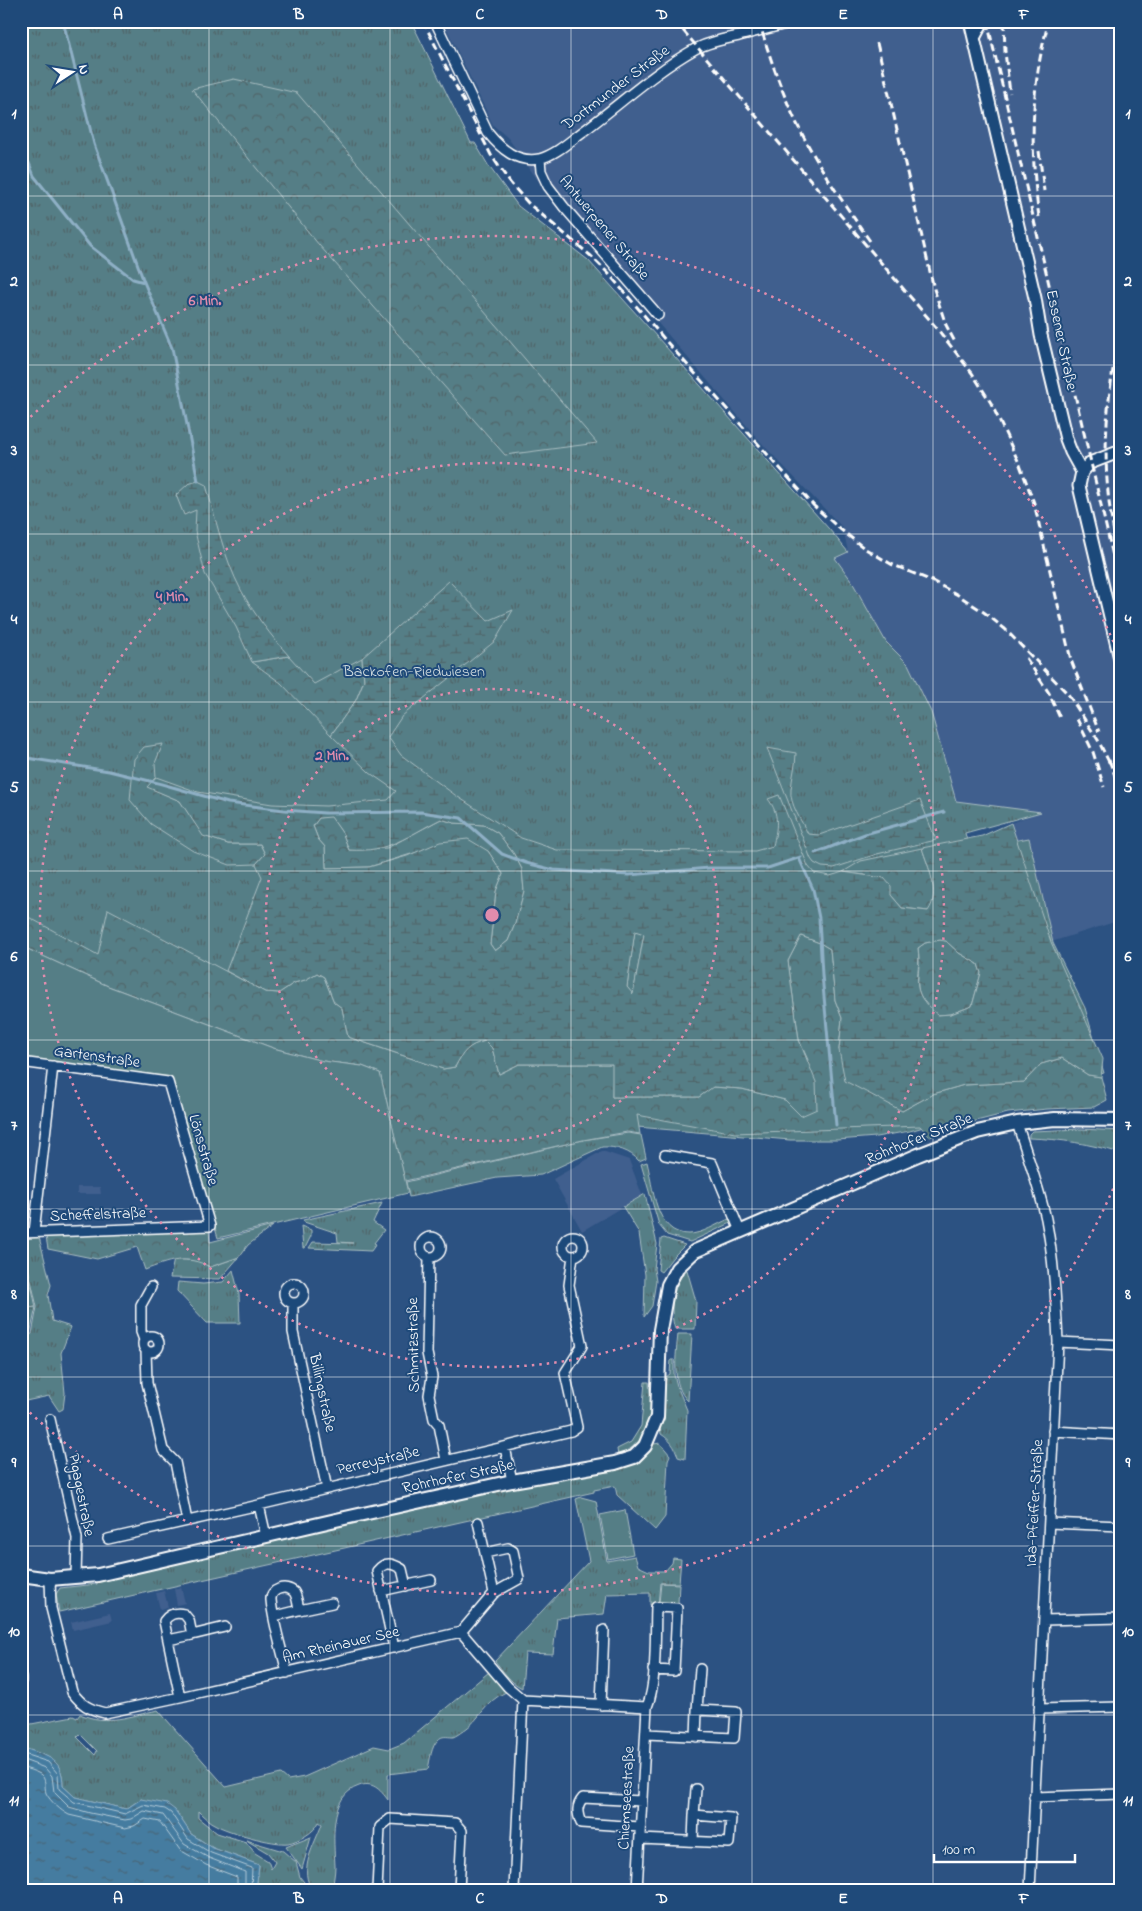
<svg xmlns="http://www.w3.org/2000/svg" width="1142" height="1911" font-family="'Indie Flower',sans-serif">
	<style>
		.built { fill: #405f8e }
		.grass { fill: url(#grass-tufts); stroke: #aabec2; fill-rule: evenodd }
		.forest { fill: url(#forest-crowns); stroke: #aabec2 }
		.wetland { fill: url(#wetland-marsh); stroke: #aabec2; fill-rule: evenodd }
		.pitch { fill: #557e86; stroke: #aabec2 }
		.water { fill: url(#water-ripples); stroke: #8fb0c6 }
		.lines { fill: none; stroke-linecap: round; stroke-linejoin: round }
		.shore { stroke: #b4cbd9; stroke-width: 1 }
		.stream { stroke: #8fb0c6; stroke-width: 3 }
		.minor-casing { stroke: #fff; stroke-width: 12 }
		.tertiary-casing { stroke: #fff; stroke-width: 15 }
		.secondary-casing { stroke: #fff; stroke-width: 16 }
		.minor { stroke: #1f4a7a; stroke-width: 9 }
		.tertiary { stroke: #1f4a7a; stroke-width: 11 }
		.secondary { stroke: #1f4a7a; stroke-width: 12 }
		.rail { stroke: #fff; stroke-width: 3; stroke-dasharray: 8 4; stroke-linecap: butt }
		.grid { fill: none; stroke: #fff; stroke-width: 1; stroke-opacity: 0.55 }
		.ring { fill: none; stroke: #e08cad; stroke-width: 2.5; stroke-dasharray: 2.5 5 }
		.labels { text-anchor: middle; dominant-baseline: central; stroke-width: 4; stroke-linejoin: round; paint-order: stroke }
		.street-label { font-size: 16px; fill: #fff; stroke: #1f4a7a }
		.park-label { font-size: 16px; fill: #d4dfe1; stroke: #1f4a7a }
		.centre { fill: #e08cad; stroke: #1f4a7a; stroke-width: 2.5 }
		.ring-label { font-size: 15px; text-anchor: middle; font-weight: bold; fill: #e08cad; stroke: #1f4a7a; stroke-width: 4; stroke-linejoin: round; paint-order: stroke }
		.neatline { fill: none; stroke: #fff; stroke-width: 2 }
		.grid-label { font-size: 16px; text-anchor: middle; font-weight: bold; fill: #fff }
	</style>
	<defs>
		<pattern id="grass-tufts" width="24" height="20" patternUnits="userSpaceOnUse" patternTransform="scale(1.25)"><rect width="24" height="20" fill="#557e86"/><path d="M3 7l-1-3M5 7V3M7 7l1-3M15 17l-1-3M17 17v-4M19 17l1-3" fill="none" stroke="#506569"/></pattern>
		<pattern id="forest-crowns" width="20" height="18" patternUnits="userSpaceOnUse" patternTransform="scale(1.25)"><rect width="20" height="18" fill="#557e86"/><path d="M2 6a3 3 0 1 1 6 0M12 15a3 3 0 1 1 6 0" fill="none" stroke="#506569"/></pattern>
		<pattern id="wetland-marsh" width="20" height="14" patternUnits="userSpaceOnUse" patternTransform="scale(1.25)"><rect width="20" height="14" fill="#557e86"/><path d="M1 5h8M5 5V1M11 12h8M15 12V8" fill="none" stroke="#506569"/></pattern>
		<pattern id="water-ripples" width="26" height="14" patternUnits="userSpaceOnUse" patternTransform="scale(1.25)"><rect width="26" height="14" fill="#447ca0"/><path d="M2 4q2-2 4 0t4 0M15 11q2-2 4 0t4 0" fill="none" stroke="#486476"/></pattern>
	</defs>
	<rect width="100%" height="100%" fill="#2c5282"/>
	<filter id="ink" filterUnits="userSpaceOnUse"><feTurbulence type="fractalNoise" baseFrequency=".02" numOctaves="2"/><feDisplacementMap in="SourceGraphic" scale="10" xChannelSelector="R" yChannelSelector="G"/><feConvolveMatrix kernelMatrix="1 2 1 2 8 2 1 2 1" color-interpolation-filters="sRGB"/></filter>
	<g filter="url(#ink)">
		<path class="built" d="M 443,21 L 1121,21 L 1121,920 L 1051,942 L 1011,823 L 1039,812 L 956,801 L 931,712 L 859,616 L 831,560 L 848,552 L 843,528 L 766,448 L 651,315 L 537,179 L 508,138 L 493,125 Z
			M 602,1151 L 629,1160 L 642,1195 L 582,1231 L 553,1179 Z
			M 77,1187 L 100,1187 L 101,1194 L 77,1194 Z
			M 181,1587 L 185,1603 L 177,1605 L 174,1589 Z
			M 164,1591 L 168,1607 L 160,1609 L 156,1593 Z
			M 110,1613 L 112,1621 L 73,1630 L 71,1622 Z"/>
		<path class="grass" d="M 21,21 L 411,21 L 471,143 L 475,143 L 488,165 L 518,206 L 588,260 L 829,529 L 848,552 L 835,558 L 851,580 L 886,642 L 908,664 L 931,712 L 956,801 L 1041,812 L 965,833 L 969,849 L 1029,838 L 1053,943 L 1085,1008 L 1104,1073 L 910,1131 L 876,1137 L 837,1140 L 790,1140 L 519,1117 L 21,944 Z
			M 1081,1129 L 1121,1131 L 1121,1153 C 1089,1144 1062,1139 1029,1138 L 1029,1134 L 1032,1131 Z
			M 628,1133 L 641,1135 L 646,1158 L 639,1161 C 631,1151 615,1146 602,1147 L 541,1175 L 497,1178 L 409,1197 L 406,1182 L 583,1140 Z
			M 647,1162 C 653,1186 655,1235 689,1234 C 702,1234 717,1224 729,1219 L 731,1223 L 690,1242 L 667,1235 L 659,1225 L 641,1164 Z
			M 645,1194 L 657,1244 L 654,1269 L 656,1281 L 652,1306 L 644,1317 L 645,1275 L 639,1233 L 623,1207 Z
			M 382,1203 L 373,1222 L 384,1230 L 374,1243 L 376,1244 L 371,1251 L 309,1248 L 313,1242 L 353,1243 L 338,1242 L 337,1233 L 304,1222 L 303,1220 Z
			M 301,1226 L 311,1230 L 311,1236 L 305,1248 L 303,1248 Z
			M 21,1237 L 39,1237 L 51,1285 L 48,1295 L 52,1321 L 71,1327 L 61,1353 L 65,1393 L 63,1409 L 59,1411 L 49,1396 L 21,1402 L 21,1339 L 32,1334 L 37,1307 Z
			M 664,1238 L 685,1245 L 673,1257 L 661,1272 L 658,1270 L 661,1239 Z
			M 21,1252 L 24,1252 L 36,1307 L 21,1309 Z
			M 239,1257 L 220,1279 L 170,1278 L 174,1259 L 199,1261 L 210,1267 Z
			M 233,1270 L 239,1294 L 240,1323 L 207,1323 L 177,1291 L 178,1282 L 203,1284 L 223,1282 Z
			M 687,1270 L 696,1301 L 695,1329 L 675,1329 C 669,1311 672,1284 687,1270 Z
			M 678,1334 L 692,1334 L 688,1401 C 671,1385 676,1355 678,1334 Z
			M 671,1360 L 674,1360 L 674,1375 L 677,1386 L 687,1410 L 685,1459 L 678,1457 C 675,1446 670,1440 661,1434 L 660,1427 L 666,1377 L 670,1374 Z
			M 645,1382 L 649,1382 C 649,1389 651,1395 652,1402 C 653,1426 640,1446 618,1456 L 617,1449 L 631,1442 L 641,1426 Z
			M 660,1443 L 670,1455 L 668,1460 L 665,1517 L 655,1530 L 617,1495 L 615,1486 L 594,1490 L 594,1492 L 59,1612 L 56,1594 L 60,1588 L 97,1584 L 97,1580 L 645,1453 L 654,1444 Z
			M 581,1497 L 596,1501 L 607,1561 L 635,1556 L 638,1566 L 649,1571 L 665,1571 L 672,1563 L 673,1558 L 681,1559 L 679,1583 L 660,1583 L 658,1606 L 650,1605 L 650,1593 L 607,1594 L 604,1614 L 557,1618 L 553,1654 L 525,1653 L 522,1688 C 510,1682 503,1671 495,1661 L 589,1561 L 576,1499 Z
			M 661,1583 L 679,1584 L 678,1603 L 659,1603 Z
			M 489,1672 L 506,1692 C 485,1701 481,1719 463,1731 C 460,1733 456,1736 453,1737 C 447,1737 442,1735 438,1740 C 431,1746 430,1761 428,1769 L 388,1774 L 388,1800 C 380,1789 372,1781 359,1786 C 328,1796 334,1841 335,1866 C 335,1874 333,1882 332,1890 L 313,1890 C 297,1871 315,1844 322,1824 L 319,1822 C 315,1832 299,1841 288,1843 C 274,1845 228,1832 216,1825 C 209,1822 203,1816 198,1811 L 198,1818 L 217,1833 L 246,1842 L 255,1853 L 268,1861 L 271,1869 L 275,1862 L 268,1853 L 246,1840 L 283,1851 L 290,1857 L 296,1862 L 300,1877 L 310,1890 L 256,1890 L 259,1865 L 213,1848 L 191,1834 L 175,1810 L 141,1799 L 126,1809 L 75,1797 L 63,1786 C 63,1757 45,1756 21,1747 L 21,1726 L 73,1716 L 77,1718 L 80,1714 C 107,1726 130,1716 158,1710 L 226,1787 L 281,1774 L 288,1780 L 304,1777 L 374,1746 L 389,1749 L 404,1743 ZM 80,1734 L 97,1751 L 95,1755 L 77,1737 Z
			M 311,1837 L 302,1869 L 286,1847 Z"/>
		<path class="forest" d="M 234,79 L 297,93 L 597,443 L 505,455 L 319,245 L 192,89 Z
			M 289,656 L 314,684 L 362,658 L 364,680 L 356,700 L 331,735 L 281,683 L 252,662 Z
			M 163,744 L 155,763 L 156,777 L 148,787 L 180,801 L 204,836 L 228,844 L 260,844 L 265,854 L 256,864 L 230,865 L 193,851 L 151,824 L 130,800 L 134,759 L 144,747 Z
			M 331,816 L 343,834 L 349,850 L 387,848 L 441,819 L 454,823 L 484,825 L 498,833 L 514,854 L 522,869 L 524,891 L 515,924 L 508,941 L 495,951 L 490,944 L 496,891 L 503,874 L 488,851 L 424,850 L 369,867 L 326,868 L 325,847 L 318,839 L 313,826 L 319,818 Z
			M 922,848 C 928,867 941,892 929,911 L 902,908 L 891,895 L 865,875 L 843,872 L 861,861 Z
			M 108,909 L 265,992 L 279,993 L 294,983 L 305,980 L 317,973 L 324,977 L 334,1002 L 342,1008 L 348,1037 L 443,1069 L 455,1067 C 463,1051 468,1045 485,1041 L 492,1048 L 499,1074 L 519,1064 L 613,1064 L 612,1097 L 699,1097 L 712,1087 L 742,1089 L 785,1100 L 808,1060 L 799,1040 L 788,961 L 801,936 L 820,943 L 830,949 L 835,1000 L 842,1018 L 839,1050 L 902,1111 L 933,1094 L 964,1085 L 1024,1082 L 1041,1064 L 1062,1058 L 1088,1075 L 1101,1077 L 1107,1100 L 1094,1107 L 1047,1109 L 1008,1113 L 964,1124 L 930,1137 L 920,1126 L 735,1133 L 637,1115 L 640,1134 L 627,1132 L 583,1140 L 405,1181 L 380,1073 L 362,1066 L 323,1061 L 273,1048 L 108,986 L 21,946 L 21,913 L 98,955 Z
			M 635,930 L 644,934 L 633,995 L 627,987 Z
			M 940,940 L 946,941 L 959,953 L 978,964 L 981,973 L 972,1006 L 951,1014 L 937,1015 C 906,988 923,981 918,948 L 925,943 Z
			M 273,1226 L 248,1245 L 239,1257 L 210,1267 C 186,1254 169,1261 145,1270 L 137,1247 L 97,1259 L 48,1249 L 46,1237 L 209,1231 L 210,1242 Z
			M 36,1307 L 30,1334 L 21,1338 L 21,1309 Z"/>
		<path class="wetland" d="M 198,481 L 206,485 C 216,520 224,558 241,590 C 253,613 272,637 289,656 L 252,662 L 236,627 L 205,574 L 195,531 L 196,510 L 184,515 L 176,495 L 188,484 Z
			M 449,581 L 488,621 L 513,610 L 495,641 L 402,716 L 388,737 L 401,755 L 455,795 L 521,838 L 557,850 L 755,851 L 773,846 C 777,828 780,814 768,799 L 779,795 L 808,866 L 814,873 L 830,876 L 843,872 L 884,878 L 891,886 L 891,895 L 902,908 L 928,911 C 941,893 928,867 922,848 L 982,836 L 1011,823 L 1051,942 L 1103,1059 L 1101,1077 L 1088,1075 L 1062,1058 L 1041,1064 L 1024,1082 L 964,1085 L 933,1094 L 902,1111 L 845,1081 L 839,1050 L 842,1018 L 835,1000 L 830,949 L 820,943 L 801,936 L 788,961 L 799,1040 L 816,1082 L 817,1109 L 801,1116 L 785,1100 L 742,1089 L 713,1087 L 699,1097 L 612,1097 L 612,1064 L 519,1064 L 499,1074 L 492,1048 L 485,1041 C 468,1045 463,1052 455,1067 L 443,1069 L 348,1037 L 342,1008 L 334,1002 L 324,977 L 317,973 L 305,980 L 294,983 L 279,993 L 265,992 L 226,971 L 262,877 L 256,864 L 265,854 L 260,844 L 228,844 L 203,836 L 180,801 L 147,787 L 156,777 L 198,792 L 272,804 L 326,806 L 388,800 L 396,791 L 370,773 L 331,735 L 356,700 L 364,680 L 362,658 ZM 331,817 L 343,834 L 349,850 C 389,853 407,836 441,819 L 454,823 L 484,825 L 498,833 L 514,854 L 522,869 L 524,891 L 515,924 L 508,941 L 495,951 L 490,944 L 496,891 L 503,874 L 488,851 L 468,839 L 440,842 L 407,856 L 369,867 L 326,868 L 325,847 L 318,839 L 313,826 L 319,818 ZM 635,931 L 644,934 L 633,994 L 627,987 ZM 940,940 L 946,941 L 959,953 L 978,964 L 981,973 L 972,1006 L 951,1014 L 938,1015 C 906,989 922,980 918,948 L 925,943 Z
			M 767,748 L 796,753 C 796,765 792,777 791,789 C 789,804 802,821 808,834 L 819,835 L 920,800 L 936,840 L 877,854 L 834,868 L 822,867 L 814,863 L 811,859 Z"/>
		<path class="pitch" d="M 21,946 L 108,986 L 273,1048 L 323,1061 L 362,1066 L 380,1073 L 408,1193 L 218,1238 L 174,1093 L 166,1077 L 21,1057 Z
			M 625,1510 L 633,1554 L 608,1559 L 600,1515 Z"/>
		<path class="water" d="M 21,1747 C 45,1756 63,1756 63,1786 L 75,1797 L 126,1809 L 141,1799 L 167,1804 L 175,1810 L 191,1834 L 213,1848 L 259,1865 L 256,1890 L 21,1890 Z"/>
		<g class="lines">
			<path class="shore" d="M 21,1753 L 48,1762 L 58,1774 L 59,1789 L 74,1802 L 125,1814 L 143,1805 L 165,1809 L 171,1813 L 188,1839 L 211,1853 L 252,1868 L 251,1890
				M 21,1759 L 45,1768 L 52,1776 L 54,1792 L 69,1807 L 90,1813 L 125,1820 L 131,1819 L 144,1811 L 163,1815 L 184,1844 L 209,1858 L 245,1872 L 245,1890
				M 21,1767 C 27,1769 35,1771 40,1774 C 47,1779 44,1786 46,1793 C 50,1801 61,1811 69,1815 L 125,1828 L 134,1826 L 145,1819 L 160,1822 L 180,1850 L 206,1865 L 237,1877 L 237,1890"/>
			<path class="stream" d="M 63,21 L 94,144 L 144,282 L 172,348 L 198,481
				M 21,157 L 29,163 L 34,176 L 90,246 L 133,279 L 144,282
				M 21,757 L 109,771 L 162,784 L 228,803 L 284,810 L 325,813 L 421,812 L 461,818 L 502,854 L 526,863 L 554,870 L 629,875 L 709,868 L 768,868 L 801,857
				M 815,853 L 865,834 L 944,812
				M 799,858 L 813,889 L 819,918 L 822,975 L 836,1125"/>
			<g class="minor-casing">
				<path id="minor" d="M 435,21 L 488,133 C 501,149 517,163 539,159 C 555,155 569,142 581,133 C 619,105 654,72 695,49 C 709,42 724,39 739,36 C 759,31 778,26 798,21
					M 540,159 L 541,171 L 548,186 L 564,207 L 658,315
					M 21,1062 L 168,1082 L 210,1226 L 21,1233
					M 1017,1123 C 1027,1155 1039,1187 1046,1219 C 1054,1260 1056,1301 1058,1342 L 1030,1890
					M 665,1155 L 712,1163 L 740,1231
					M 34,1232 L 53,1066
					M563 1246a10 10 0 1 1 20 0a10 10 0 1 1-20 0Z
					M421 1247a10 10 0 1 1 20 0a10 10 0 1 1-20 0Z
					M 429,1257 L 427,1353 L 432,1377 L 429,1395 L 434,1419 L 439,1425 L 446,1460
					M284 1293a10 10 0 1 1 20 0a10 10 0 1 1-20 0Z
					M 293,1303 L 293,1332 L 327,1489
					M143 1344a8 8 0 1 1 16 0a8 8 0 1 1-16 0Z
					M 144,1340 L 141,1332 L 141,1305 L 151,1287
					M 1058,1342 L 1121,1345
					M 146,1350 L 147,1383 L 163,1450 L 175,1462 L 187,1521
					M 50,1419 L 77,1538 L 76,1577
					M 1053,1431 L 1121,1435
					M 505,1447 L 512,1481
					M 259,1505 L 266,1536
					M 1049,1523 L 1121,1526
					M 108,1539 L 259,1505 L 571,1431 L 577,1427 L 565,1373 L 582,1346 L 569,1285 L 573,1256
					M 485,1553 L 494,1593
					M 50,1579 L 51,1608 L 72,1692 C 82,1705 88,1709 105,1713 L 180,1697 L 461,1632 L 508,1687 L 523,1700 L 514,1890
					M 381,1591 L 431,1580
					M 299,1610 L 332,1603
					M 275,1616 L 299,1610 C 298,1605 297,1596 294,1592 C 286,1584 270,1589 271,1600 C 273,1623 282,1650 287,1673
					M 1044,1620 L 1121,1618
					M 461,1632 L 494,1593 L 519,1579 L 513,1551 L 508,1548 L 485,1553 L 478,1522
					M 192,1635 L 225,1627
					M 168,1640 L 192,1635 L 189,1620 L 184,1614 C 175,1612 169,1614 164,1621 L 180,1697
					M 394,1648 L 377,1571 C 385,1561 392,1563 402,1569 L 406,1586
					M 21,1677 L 21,1681
					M 523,1700 L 647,1707 L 637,1890
					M 601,1705 L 604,1630
					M 647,1707 C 657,1683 655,1635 656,1607 L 677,1608 L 674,1671 L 653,1670
					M 1039,1709 L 1121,1707
					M 646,1734 L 734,1738 L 736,1712 L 697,1710 L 700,1669
					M 696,1737 L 697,1710
					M 1034,1797 L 1121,1794
					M 694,1815 L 696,1789
					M 640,1827 L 581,1823 C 577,1813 576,1806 583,1798 L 642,1801
					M 640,1839 L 729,1843 L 731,1818 L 694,1815 L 693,1841
					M 377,1890 L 380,1827 L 390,1819 L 455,1823 L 462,1831 L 459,1890"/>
			</g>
			<g class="tertiary-casing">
				<path id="tertiary" d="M 970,21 L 1035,298 L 1041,335 L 1066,439 L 1071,452 L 1082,472 L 1079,486 L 1121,663
					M 974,38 L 983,21
					M 1082,472 L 1090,463 L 1121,451"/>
			</g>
			<g class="secondary-casing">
				<path id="secondary" d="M 21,1575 L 50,1579 L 98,1575 L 336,1520 L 512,1481 L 615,1463 L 634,1457 L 645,1446 L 657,1417 L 660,1330 L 668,1285 L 677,1268 L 695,1251 L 918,1155 L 977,1132 L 1017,1123 L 1055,1119 L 1121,1120"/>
			</g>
			<use href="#minor" class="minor"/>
			<use href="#tertiary" class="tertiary"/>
			<use href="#secondary" class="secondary"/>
			<path class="rail" d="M 423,21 L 491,155 L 511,184 L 529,204 L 591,256 L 608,273 L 666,341 L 777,465 L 814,506 L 840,529 L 864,548 L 891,564 L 932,581 L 958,595 L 985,613 L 1005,629 L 1068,694 L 1098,740 L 1111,766
				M 675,21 L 935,326 L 972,373 L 991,403 L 1020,465 L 1034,503 L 1071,660 L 1099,732
				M 759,21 C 769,56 782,93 798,126 C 818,166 844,204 870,241
				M 987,21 L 1121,590
				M 1004,21 L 1005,52 L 1010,93
				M 877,43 L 934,289 L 946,325 L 956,344
				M 1039,151 L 1044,191
				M 1039,217 C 1030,152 1030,85 1049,21
				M 1114,532 C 1100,464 1106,395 1121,328
				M 1026,658 L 1049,693 L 1060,718
				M 1077,719 L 1093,752 L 1104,787
				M 1109,760 L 1121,791"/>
		</g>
	</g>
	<path class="grid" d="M 209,21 L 209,1890M 390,21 L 390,1890M 571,21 L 571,1890M 752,21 L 752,1890M 933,21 L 933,1890M 21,196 L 1121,196M 21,365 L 1121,365M 21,534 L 1121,534M 21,702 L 1121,702M 21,871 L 1121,871M 21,1040 L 1121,1040M 21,1209 L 1121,1209M 21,1377 L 1121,1377M 21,1546 L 1121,1546M 21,1715 L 1121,1715"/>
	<g class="ring">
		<circle cx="492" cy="915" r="226"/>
		<circle cx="492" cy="915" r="452"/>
		<path d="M1119 1175A679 679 0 0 1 25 1408M25 422A679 679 0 0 1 1119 655"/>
	</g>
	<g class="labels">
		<g class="street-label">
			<text transform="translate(616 88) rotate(-37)">Dortmunder Straße</text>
			<text transform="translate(604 228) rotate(50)">Antwerpener Straße</text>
			<text transform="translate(1061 340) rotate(78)">Essener Straße</text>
			<text transform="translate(97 1057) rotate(8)">Gartenstraße</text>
			<text transform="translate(919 1139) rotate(-22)">Rohrhofer Straße</text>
			<text transform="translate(203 1150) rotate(74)">Lönsstraße</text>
			<text transform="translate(98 1215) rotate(-2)">Scheffelstraße</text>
			<text transform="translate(414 1345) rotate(-91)">Schmitzstraße</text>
			<text transform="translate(322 1393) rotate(78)">Billingstraße</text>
			<text transform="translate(378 1461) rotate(-13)">Perreystraße</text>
			<text transform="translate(458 1477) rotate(-12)">Rohrhofer Straße</text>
			<text transform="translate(81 1495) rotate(79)">Pigagestraße</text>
			<text transform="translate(1035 1503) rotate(-87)">Ida-Pfeiffer-Straße</text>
			<text transform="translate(341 1645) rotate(-13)">Am Rheinauer See</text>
			<text transform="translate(627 1798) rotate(-87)">Chiemseestraße</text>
		</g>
		<g class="park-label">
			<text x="414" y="672">Backofen-Riedwiesen</text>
		</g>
	</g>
	<circle cx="492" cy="915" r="8" class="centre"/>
	<g class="ring-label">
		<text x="205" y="305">6 Min.</text>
		<text x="172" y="601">4 Min.</text>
		<text x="332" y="760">2 Min.</text>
	</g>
	<rect width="1142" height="1911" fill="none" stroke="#1f4a7a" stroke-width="55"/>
	<g transform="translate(72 72) rotate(78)" stroke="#1f4a7a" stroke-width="4" paint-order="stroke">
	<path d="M0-4L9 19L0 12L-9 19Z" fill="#ffffff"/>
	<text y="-8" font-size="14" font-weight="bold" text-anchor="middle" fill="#ffffff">N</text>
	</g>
	<path d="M934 1854v8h141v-8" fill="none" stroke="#ffffff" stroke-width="2.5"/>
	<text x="942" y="1854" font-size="15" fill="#ffffff" stroke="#1f4a7a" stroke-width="4" paint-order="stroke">100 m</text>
	<rect x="28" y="28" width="1086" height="1856" class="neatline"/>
	<g class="grid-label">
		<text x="118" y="19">A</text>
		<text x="299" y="19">B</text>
		<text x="480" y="19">C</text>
		<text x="662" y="19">D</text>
		<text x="843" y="19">E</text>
		<text x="1024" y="19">F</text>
		<text x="14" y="118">1</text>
		<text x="1128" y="118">1</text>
		<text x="14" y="286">2</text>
		<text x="1128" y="286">2</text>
		<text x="14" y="455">3</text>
		<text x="1128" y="455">3</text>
		<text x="14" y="624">4</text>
		<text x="1128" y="624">4</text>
		<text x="14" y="792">5</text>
		<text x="1128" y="792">5</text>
		<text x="14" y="961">6</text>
		<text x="1128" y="961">6</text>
		<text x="14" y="1130">7</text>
		<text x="1128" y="1130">7</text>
		<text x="14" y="1299">8</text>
		<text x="1128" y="1299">8</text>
		<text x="14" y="1467">9</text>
		<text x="1128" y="1467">9</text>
		<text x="14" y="1636">10</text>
		<text x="1128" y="1636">10</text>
		<text x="14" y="1805">11</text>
		<text x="1128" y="1805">11</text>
		<text x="118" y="1903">A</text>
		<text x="299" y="1903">B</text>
		<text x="480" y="1903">C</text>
		<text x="662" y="1903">D</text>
		<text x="843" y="1903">E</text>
		<text x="1024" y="1903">F</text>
	</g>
</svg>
